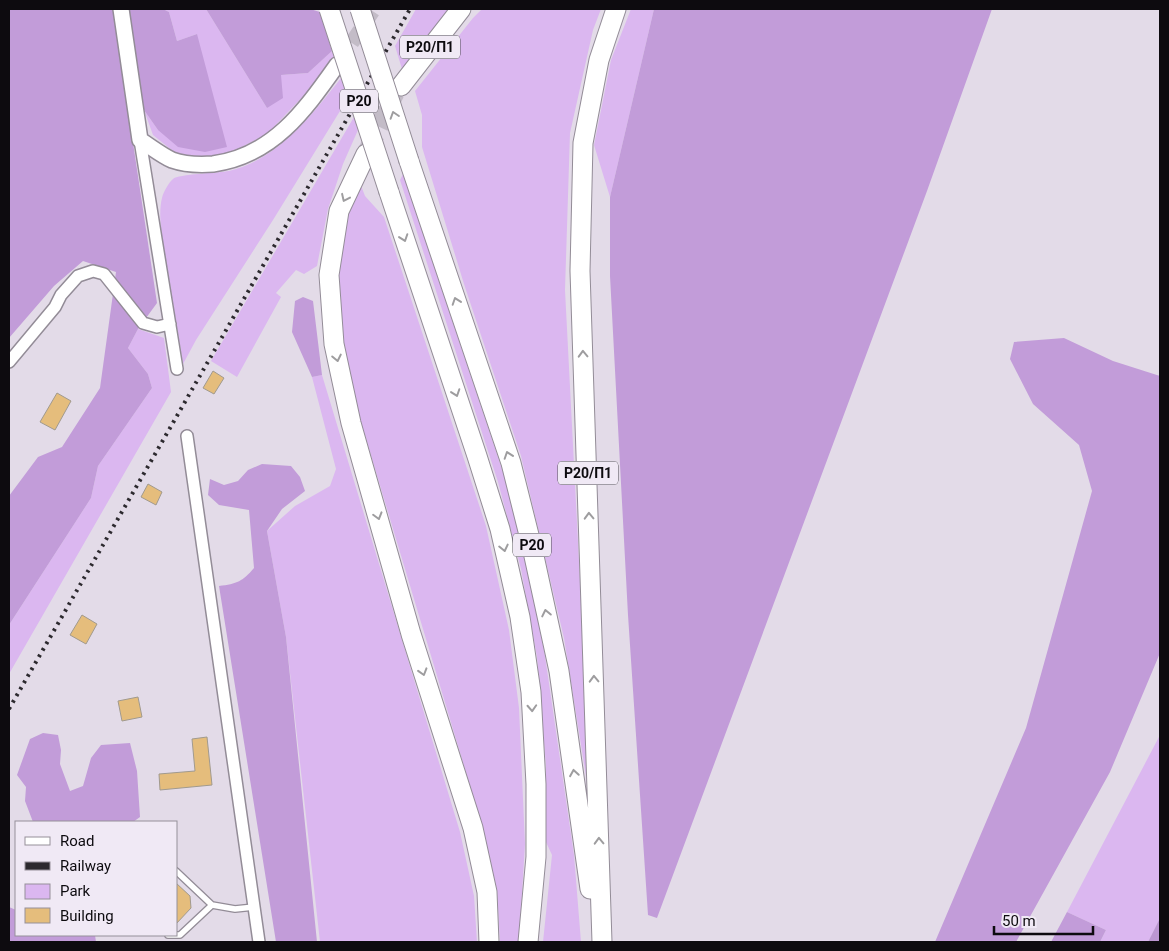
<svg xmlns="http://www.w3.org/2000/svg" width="1169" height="951" font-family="Roboto,sans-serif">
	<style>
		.green { fill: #dbb7f0 }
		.forest { fill: #c29cd9 }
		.water { fill: #bc96d2 }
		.building { fill: #e5bd7c; stroke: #a19a8e }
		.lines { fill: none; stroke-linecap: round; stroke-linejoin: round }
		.tertiary-tunnel { stroke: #c3bcc7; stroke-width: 15; stroke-dasharray: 15 8; stroke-linecap: butt }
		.primary-tunnel { stroke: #c3bcc7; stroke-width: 19; stroke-dasharray: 19 9; stroke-linecap: butt }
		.service-casing { stroke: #938c97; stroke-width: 8 }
		.minor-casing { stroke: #938c97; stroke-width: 14 }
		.tertiary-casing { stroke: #938c97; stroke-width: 18 }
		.primary-casing { stroke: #938c97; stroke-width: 21 }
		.service { stroke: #fff; stroke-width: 5.5 }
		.minor { stroke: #fff; stroke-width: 11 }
		.tertiary { stroke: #fff; stroke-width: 15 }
		.primary { stroke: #fff; stroke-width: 19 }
		.rail { stroke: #2c292e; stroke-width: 4; stroke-dasharray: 2.5 5; stroke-linecap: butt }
		.primary-bridge-casing { stroke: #938c97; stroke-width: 21; stroke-linecap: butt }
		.primary-bridge { stroke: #fff; stroke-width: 19 }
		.oneway { stroke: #9e9d9f }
		.labels { text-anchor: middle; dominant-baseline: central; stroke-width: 4; stroke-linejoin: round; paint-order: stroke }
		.shield { fill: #f0e9f5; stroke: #514e54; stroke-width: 1 }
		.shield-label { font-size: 14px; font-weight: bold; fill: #0d0b0f }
	</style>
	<rect width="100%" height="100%" fill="#e3dbe8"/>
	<path class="green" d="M 163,9 L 206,9 L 267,108 L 281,75 L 308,73 L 332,51 L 336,62 L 267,134 L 228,154 L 198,159 L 174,152 L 153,135 L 144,110 L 158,130 L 197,34 L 177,41 L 169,12 Z
		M 416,9 L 448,9 L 402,69 L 395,46 Z
		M 482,9 L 601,9 L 593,30 L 570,133 L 565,290 L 592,814 L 564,638 L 521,456 L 464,284 L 422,147 L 422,115 L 415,91 L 473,18 Z
		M 631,9 L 654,9 L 610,197 L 594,145 L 611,60 Z
		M 341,78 L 348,98 L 273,220 L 196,340 L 183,364 C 178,332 172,299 167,266 C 164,248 157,217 162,198 C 163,193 169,182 173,179 C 178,174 219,173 229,171 C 278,159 311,116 341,78 Z
		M 354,117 L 358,130 L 343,164 L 328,209 L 317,266 L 304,274 L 296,270 L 276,293 L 281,297 L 237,377 L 211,361 Z
		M 403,174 L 506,481 L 528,569 L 545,656 L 574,855 L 581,942 L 543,942 L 552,855 L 546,842 L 546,766 L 537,657 L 521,569 L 498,482 L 400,180 Z
		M 360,183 L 365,196 L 384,217 L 486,526 L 509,630 L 519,708 L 525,844 L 519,942 L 500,942 L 497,890 L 482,826 L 361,422 L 343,343 L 338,274 L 345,215 Z
		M 138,329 L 164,338 L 171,392 L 9,674 L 9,625 L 91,498 L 98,466 L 152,388 L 148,374 L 128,348 Z
		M 322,375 L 460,832 L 474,896 L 477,942 L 320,942 L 286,637 L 267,531 L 295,506 L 330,486 L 336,469 L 312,377 Z
		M 1160,735 L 1160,918 L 1148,942 L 1100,942 L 1106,930 L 1067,912 Z"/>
	<path class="forest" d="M 9,9 L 113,9 L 157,303 L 138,329 L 128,348 L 148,374 L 152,388 L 98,466 L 91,498 L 9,625 L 9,496 L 38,457 L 62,447 L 100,388 L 116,272 L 83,261 L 54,286 L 9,338 Z
		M 129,9 L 163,9 L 169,12 L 177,41 L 197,34 L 227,147 L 205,152 L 178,147 L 158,130 L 144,110 Z
		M 206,9 L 310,9 L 320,12 L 332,51 L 308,73 L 281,75 L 283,98 L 267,108 Z
		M 654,9 L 992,9 L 927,191 L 657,918 L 648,915 L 628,615 L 610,276 L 610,197 Z
		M 303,297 L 313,301 L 322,375 L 312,377 L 292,332 L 295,301 Z
		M 1064,338 L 1113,361 L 1160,376 L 1160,653 L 1110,772 L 1016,942 L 935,942 L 1026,728 L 1092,491 L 1079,445 L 1033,404 L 1010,359 L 1014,342 Z
		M 262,464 L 291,466 L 300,477 L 305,491 L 282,509 L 267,531 L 286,637 L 317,942 L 276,942 L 219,586 C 237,584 243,581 254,568 L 249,510 L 219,505 L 208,495 L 210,479 L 224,485 L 238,481 L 248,470 Z
		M 43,733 L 58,735 L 61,750 L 60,764 L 70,791 L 83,786 L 91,758 L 101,745 L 130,743 L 137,771 L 140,817 L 133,822 L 33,822 L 25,801 L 26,787 L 17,775 L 30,739 Z
		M 9,907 L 16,910 L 16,935 L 95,935 L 96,942 L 9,942 Z
		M 1067,912 L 1106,930 L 1100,942 L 1051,942 Z"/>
	<path class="water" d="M 1160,918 L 1160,942 L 1148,942 Z"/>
	<path class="building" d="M 213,371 L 224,378 L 214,394 L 203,388 Z
		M 57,393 L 71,401 L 55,430 L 40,422 Z
		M 148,484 L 162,492 L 156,505 L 141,497 Z
		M 82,615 L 97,624 L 86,644 L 70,635 Z
		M 138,697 L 142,717 L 122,721 L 118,701 Z
		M 207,737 L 212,785 L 160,790 L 159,774 L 195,771 L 192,739 Z
		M 176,883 L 190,896 L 191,908 L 176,924 Z"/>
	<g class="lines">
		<path class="tertiary-tunnel" d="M 339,62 L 374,9"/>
		<path class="primary-tunnel" d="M 367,152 L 395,93"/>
		<g class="service-casing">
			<path id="service" d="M 176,871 L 212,905 L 235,909 L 254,907
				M 168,935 L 180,935 L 212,905"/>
		</g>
		<g class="minor-casing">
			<path id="minor" d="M 140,140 L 177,369
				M 9,362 L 55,307 L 61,295 L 78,276 L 93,271 L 104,274 L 143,323 L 157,327 L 170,324
				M 187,436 L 259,942"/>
		</g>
		<g class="tertiary-casing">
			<path id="tertiary" d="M 121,9 L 140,140 C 150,146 161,155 172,160 C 186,165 199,165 213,164 C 273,156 305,110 337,65"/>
		</g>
		<g class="primary-casing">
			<path id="primary" d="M 401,86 L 461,9
				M 366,154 L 339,211 L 329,275 L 334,344 L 351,423 L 411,634 L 473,828 L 487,892 L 489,942
				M 409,161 L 511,463 L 532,547 L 559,671 L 590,889
				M 389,192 L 477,456 L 500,529 L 520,617 L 531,692 L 536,784 L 536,857 L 528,942
				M 602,942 L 580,271 L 583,143 L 599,60 L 616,9"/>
		</g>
		<use href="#service" class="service"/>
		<use href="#minor" class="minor"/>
		<use href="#tertiary" class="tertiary"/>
		<use href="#primary" class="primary"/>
		<path class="rail" d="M 9,709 L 410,9"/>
		<g class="primary-bridge-casing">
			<path id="primary-bridge" d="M 329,9 L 389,192
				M 360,9 L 409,161"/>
		</g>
		<use href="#primary-bridge" class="primary-bridge"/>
	</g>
	<defs><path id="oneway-chevron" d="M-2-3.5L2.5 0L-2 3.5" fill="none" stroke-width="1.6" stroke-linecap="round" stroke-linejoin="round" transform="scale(1.25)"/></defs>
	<g class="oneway">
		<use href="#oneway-chevron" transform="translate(394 115) rotate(-108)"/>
		<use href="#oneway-chevron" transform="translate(345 198) rotate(115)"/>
		<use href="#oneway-chevron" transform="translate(404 238) rotate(71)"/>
		<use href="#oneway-chevron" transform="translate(456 301) rotate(-109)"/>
		<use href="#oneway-chevron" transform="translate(583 354) rotate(-92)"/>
		<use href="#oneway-chevron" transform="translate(337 358) rotate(78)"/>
		<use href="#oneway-chevron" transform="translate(456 393) rotate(71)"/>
		<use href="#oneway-chevron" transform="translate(508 455) rotate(-109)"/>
		<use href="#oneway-chevron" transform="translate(378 516) rotate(74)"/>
		<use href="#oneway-chevron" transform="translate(589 516) rotate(-92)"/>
		<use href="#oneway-chevron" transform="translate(504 548) rotate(77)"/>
		<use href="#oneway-chevron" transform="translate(546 613) rotate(-102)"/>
		<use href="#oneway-chevron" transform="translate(423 672) rotate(73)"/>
		<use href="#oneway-chevron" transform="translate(594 679) rotate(-92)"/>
		<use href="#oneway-chevron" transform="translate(532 708) rotate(87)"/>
		<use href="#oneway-chevron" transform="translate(574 773) rotate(-99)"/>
		<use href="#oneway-chevron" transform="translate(599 841) rotate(-92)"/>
	</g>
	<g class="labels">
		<g class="shield">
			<rect x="400" y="35.5" width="60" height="23" rx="4"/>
			<rect x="340" y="89.5" width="38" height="23" rx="4"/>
			<rect x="558" y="461.5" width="60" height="23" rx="4"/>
			<rect x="513" y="533.5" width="38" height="23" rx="4"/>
		</g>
		<g class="shield-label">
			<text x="430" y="47">Р20/П1</text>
			<text x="359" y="101">Р20</text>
			<text x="588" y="473">Р20/П1</text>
			<text x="532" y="545">Р20</text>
		</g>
	</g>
	<rect width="1169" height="951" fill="none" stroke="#0d0b0f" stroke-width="20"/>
	<rect x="15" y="821" width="162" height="115" fill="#f0e9f5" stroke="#959099"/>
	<rect x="25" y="837" width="25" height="8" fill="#ffffff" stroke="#959099"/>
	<text x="60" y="846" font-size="15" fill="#0d0b0f">Road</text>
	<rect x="25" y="862" width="25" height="8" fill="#2c292e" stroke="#959099"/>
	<text x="60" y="871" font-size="15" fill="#0d0b0f">Railway</text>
	<rect x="25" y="884" width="25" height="15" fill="#dbb7f0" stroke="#959099"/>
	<text x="60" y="896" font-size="15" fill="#0d0b0f">Park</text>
	<rect x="25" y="908" width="25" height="15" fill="#e5bd7c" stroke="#959099"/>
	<text x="60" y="921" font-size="15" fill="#0d0b0f">Building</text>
	<path d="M994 926v8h99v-8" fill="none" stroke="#0d0b0f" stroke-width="2.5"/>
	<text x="1002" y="926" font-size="15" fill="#0d0b0f" stroke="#f0e9f5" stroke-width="4" paint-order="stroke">50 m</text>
</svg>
